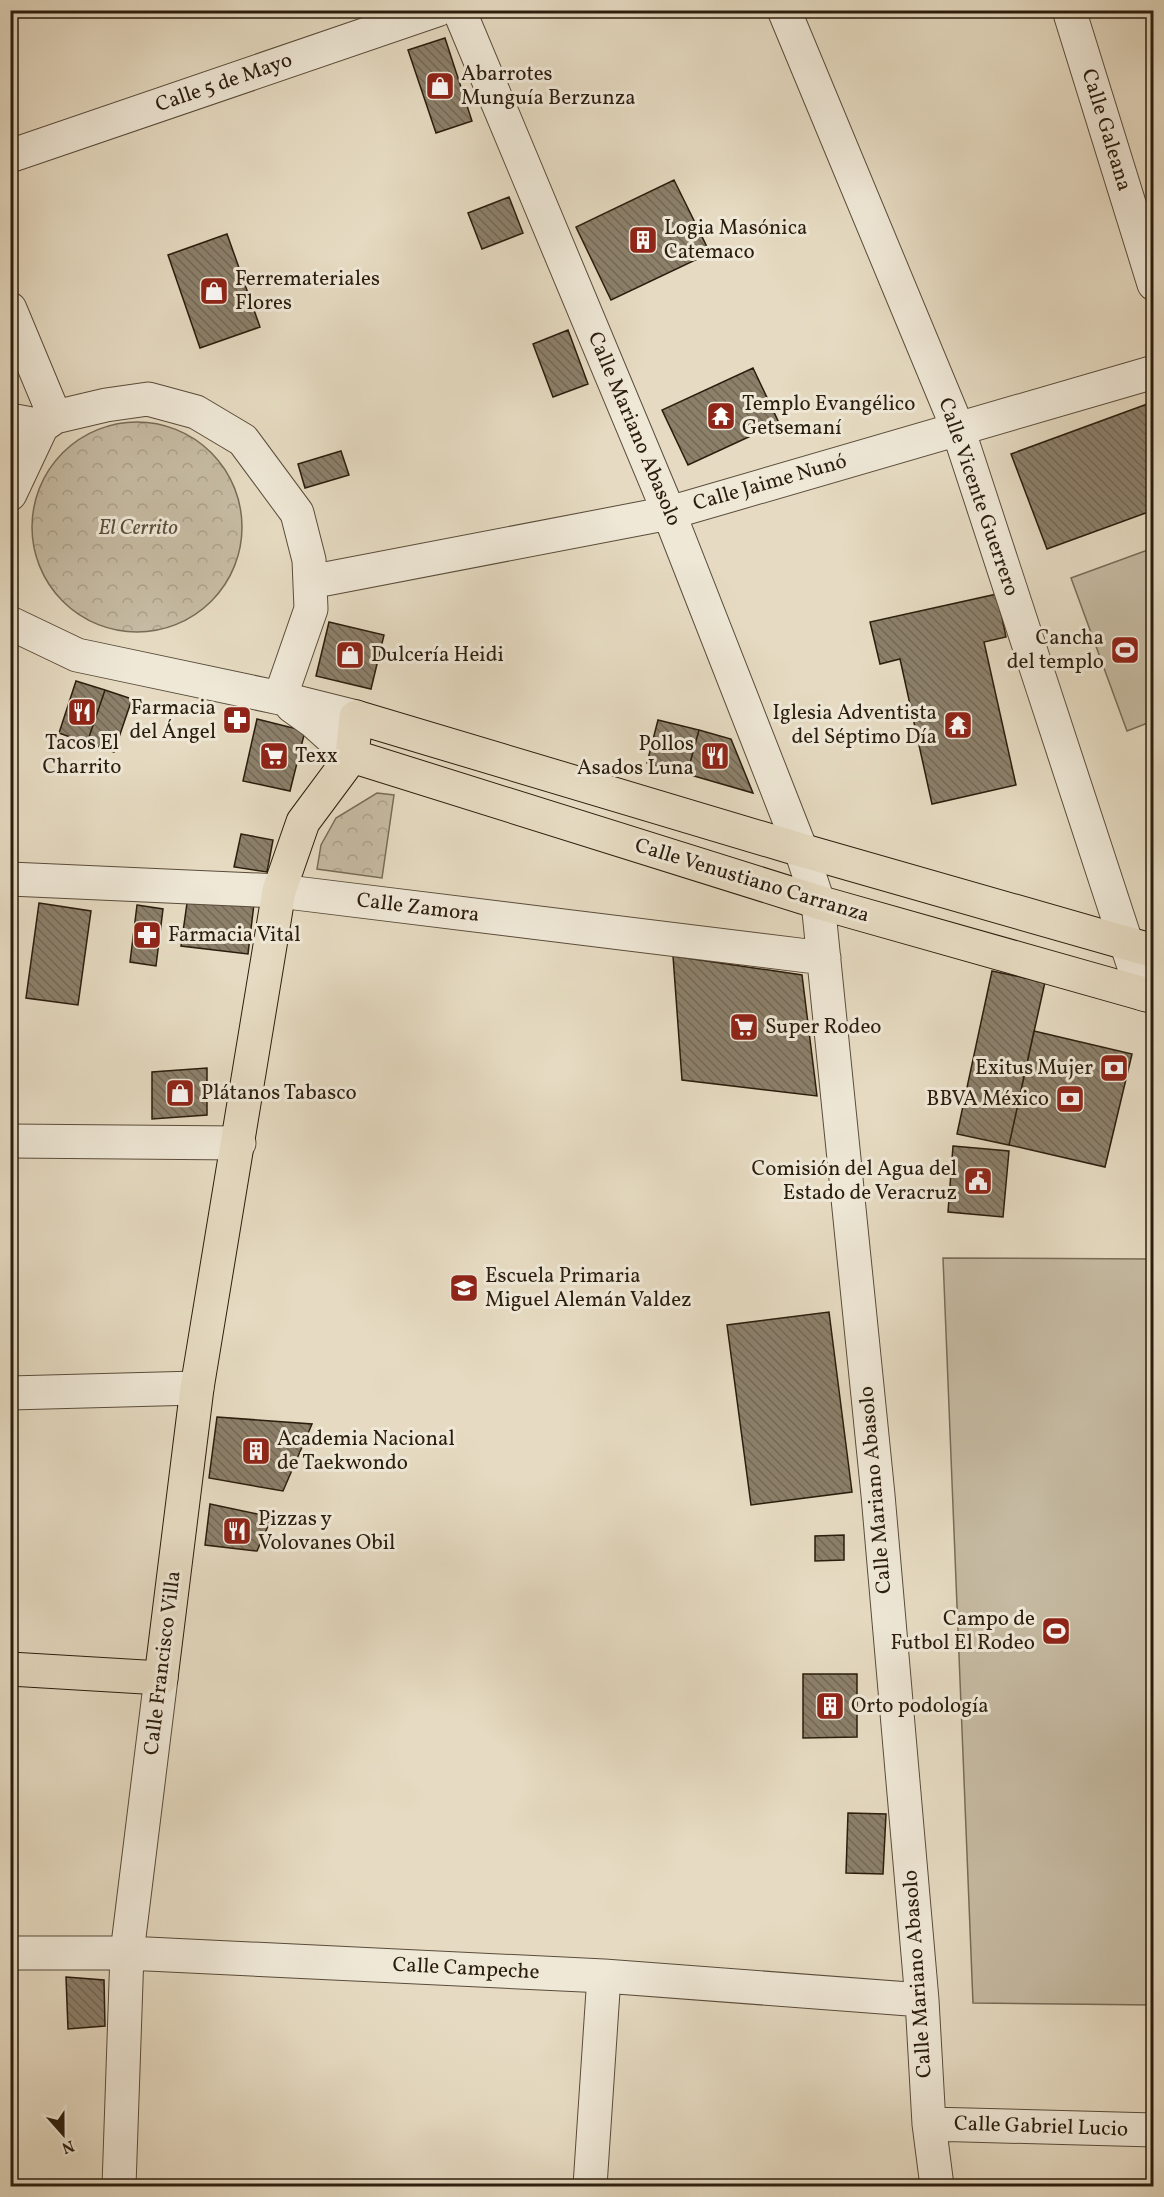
<svg xmlns="http://www.w3.org/2000/svg" width="1164" height="2197" font-family="Vollkorn,serif">
	<style>
		.grass { fill: #c6bba3; stroke: #786c58; stroke-width: 1.5 }
		.park { fill: url(#park-crowns); stroke: #786c58; stroke-width: 1.5 }
		.building { fill: url(#building-back-hatch); stroke: #2b1d0d; stroke-width: 1.5 }
		.lines { fill: none; stroke-linecap: round; stroke-linejoin: round }
		.minor-casing { stroke: #5a4c3a; stroke-width: 35 }
		.major-casing { stroke: #2b1d0d; stroke-width: 35 }
		.minor { stroke: #efe8d7; stroke-width: 33 }
		.major { stroke: #e6dbc2; stroke-width: 33 }
		.labels { text-anchor: middle; dominant-baseline: central; stroke-width: 6; stroke-linejoin: round; paint-order: stroke }
		.poi-label { font-size: 21px; fill: #2b1d0d; stroke: #efe8d7; text-anchor: start }
		.street-label { font-size: 21px; fill: #2b1d0d; stroke: #efe8d7 }
		.park-label { font-size: 21px; font-style: italic; fill: #5a4c3a; stroke: #efe8d7 }
	</style>
	<defs>
		<pattern id="park-crowns" width="20" height="18" patternUnits="userSpaceOnUse" patternTransform="scale(1.5)"><rect width="20" height="18" fill="#c6bba3"/><path d="M2 6a3 3 0 1 1 6 0M12 15a3 3 0 1 1 6 0" fill="none" stroke="#aaa08b"/></pattern>
		<pattern id="building-back-hatch" width="6" height="6" patternUnits="userSpaceOnUse" patternTransform="scale(1.5)"><rect width="6" height="6" fill="#8c806b"/><path d="M-1 5l2 2M0 0l6 6M5-1l2 2" fill="none" stroke="#736856"/></pattern>
	</defs>
	<rect width="100%" height="100%" fill="#e6dbc2"/>
	<filter id="stains"><feTurbulence type="fractalNoise" baseFrequency=".00333" numOctaves="4"/><feColorMatrix values="0 0 0 0 .2 0 0 0 0 .09 0 0 0 0 .02 0 0 0 .5 -.17"/></filter>
	<radialGradient id="worn" r=".72"><stop offset=".6" stop-color="#630" stop-opacity="0"/><stop offset="1" stop-color="#630" stop-opacity=".3"/></radialGradient>
	<path class="grass" d="M 1153,548 L 1153,721 L 1127,731 L 1071,578 Z
		M 943,1258 L 1153,1259 L 1153,2005 L 973,2003 Z"/>
	<path class="park" d="M32 527a105 105 0 1 1 210 0a105 105 0 1 1-210 0Z
		M 377,793 L 394,795 L 382,878 L 317,869 L 321,845 L 336,818 Z"/>
	<path class="building" d="M 445,38 L 472,121 L 436,133 L 408,50 Z
		M 674,180 L 710,253 L 611,300 L 576,227 Z
		M 509,197 L 523,233 L 482,249 L 468,213 Z
		M 227,234 L 260,327 L 200,348 L 168,255 Z
		M 568,330 L 588,384 L 553,397 L 533,344 Z
		M 753,368 L 779,423 L 688,465 L 662,410 Z
		M 1150,403 L 1154,413 L 1154,510 L 1047,549 L 1011,454 Z
		M 341,451 L 349,475 L 305,488 L 298,464 Z
		M 997,594 L 1006,637 L 984,642 L 1016,785 L 932,804 L 900,659 L 880,664 L 870,622 Z
		M 329,622 L 384,635 L 371,689 L 316,676 Z
		M 76,681 L 105,690 L 87,743 L 59,733 Z
		M 105,690 L 132,699 L 114,752 L 87,743 Z
		M 257,719 L 305,731 L 290,791 L 243,781 Z
		M 658,720 L 699,730 L 687,774 L 647,763 Z
		M 699,730 L 731,739 L 753,793 L 687,774 Z
		M 241,834 L 273,840 L 267,872 L 234,867 Z
		M 188,896 L 254,904 L 248,954 L 181,946 Z
		M 39,903 L 91,911 L 78,1005 L 26,998 Z
		M 137,905 L 163,909 L 156,966 L 130,962 Z
		M 673,956 L 802,975 L 817,1096 L 682,1080 Z
		M 992,971 L 1045,982 L 1009,1145 L 957,1134 Z
		M 1034,1031 L 1132,1054 L 1105,1167 L 1009,1145 Z
		M 207,1068 L 207,1115 L 152,1119 L 152,1072 Z
		M 953,1146 L 1009,1151 L 1003,1217 L 948,1212 Z
		M 829,1312 L 852,1492 L 751,1505 L 727,1325 Z
		M 217,1417 L 312,1424 L 283,1491 L 209,1478 Z
		M 210,1504 L 272,1517 L 257,1551 L 205,1545 Z
		M 844,1535 L 844,1560 L 815,1561 L 815,1536 Z
		M 803,1674 L 857,1674 L 857,1737 L 803,1738 Z
		M 848,1813 L 886,1814 L 883,1874 L 846,1873 Z
		M 66,1977 L 104,1980 L 105,2026 L 68,2029 Z"/>
	<g class="lines">
		<g class="minor-casing">
			<path id="minor" d="M 459,10 L 669,513 L 801,850 L 818,902 L 878,1495 L 922,2000 L 929,2124 L 937,2186
				M 784,10 L 958,429 L 1143,994
				M 1069,10 L 1154,284
				M 10,156 L 437,10
				M 10,309 L 55,417
				M 10,420 L 42,426
				M 10,494 L 42,426 L 55,417 L 106,405 L 148,399 L 196,412 L 243,440 L 297,513 L 309,560 L 311,609 L 280,698
				M 310,582 L 669,513 L 1154,372
				M 10,623 L 77,655 L 280,698 L 356,717
				M 292,706 L 313,721 L 352,756
				M 10,879 L 279,891 L 824,958
				M 10,1141 L 239,1143
				M 10,1393 L 197,1388
				M 10,1953 L 127,1953 L 604,1976 L 922,2000
				M 929,2124 L 1154,2130
				M 119,2186 L 127,1953 L 161,1678
				M 590,2186 L 604,1976"/>
		</g>
		<g class="major-casing">
			<path id="major" d="M 352,756 L 356,717 L 801,850 L 1154,951
				M 352,756 L 818,902 L 1154,997
				M 10,1669 L 161,1678 L 197,1388 L 279,891 L 303,822 L 352,756"/>
		</g>
		<use href="#minor" class="minor"/>
		<use href="#major" class="major"/>
	</g>
	<defs>
		<g id="shop-square" transform="scale(1.5)"><rect x="-9" y="-9" width="18" height="18" rx="4" fill="#8f2418" stroke="#efe8d7"/><path d="M-5-2.5h2.3a2.7 3.5 0 0 1 5.4 0H5L5.5 6h-11ZM-1.5-2.5h3a1.5 2.3 0 0 0-3 0Z" fill="#fff"/></g>
		<g id="building-square" transform="scale(1.5)"><rect x="-9" y="-9" width="18" height="18" rx="4" fill="#8f2418" stroke="#efe8d7"/><path d="M-4-6H4V6H1V3H-1V6H-4ZM-2.5-4.3h1.7v1.8h-1.7ZM.8-4.3h1.7v1.8H.8ZM-2.5-1h1.7V.8h-1.7ZM.8-1h1.7V.8H.8Z" fill="#fff"/></g>
		<g id="temple-square" transform="scale(1.5)"><rect x="-9" y="-9" width="18" height="18" rx="4" fill="#8f2418" stroke="#efe8d7"/><path d="M0-6L5-2H3V0L6.5 2.5H4V6H1.5V3h-3V6H-4V2.5H-6.5L-3 0V-2H-5Z" fill="#fff"/></g>
		<g id="stadium-square" transform="scale(1.5)"><rect x="-9" y="-9" width="18" height="18" rx="4" fill="#8f2418" stroke="#efe8d7"/><path d="M0-5a6.5 5 0 1 0 0 10a6.5 5 0 1 0 0-10ZM-3.5-1.8h7v3.6h-7Z" fill="#fff"/></g>
		<g id="restaurant-square" transform="scale(1.5)"><rect x="-9" y="-9" width="18" height="18" rx="4" fill="#8f2418" stroke="#efe8d7"/><path d="M-5-6h1v4h1v-4h1v4h1v-4h1v5L-1.5 .5V6h-2V.5L-5-1ZM5-6V6H3V1.5H1.5Q1.5-4 5-6Z" fill="#fff"/></g>
		<g id="pharmacy-square" transform="scale(1.5)"><rect x="-9" y="-9" width="18" height="18" rx="4" fill="#8f2418" stroke="#efe8d7"/><path d="M-2-6h4v4h4v4h-4v4h-4v-4h-4v-4h4Z" fill="#fff"/></g>
		<g id="supermarket-square" transform="scale(1.5)"><rect x="-9" y="-9" width="18" height="18" rx="4" fill="#8f2418" stroke="#efe8d7"/><path d="M-6-5.5h2.5l.6 2H6L4.5 2H-2.5L-4.4-4H-6ZM-1.5 3.2a1.3 1.3 0 1 0 .1 0ZM3 3.2a1.3 1.3 0 1 0 .1 0Z" fill="#fff"/></g>
		<g id="bank-square" transform="scale(1.5)"><rect x="-9" y="-9" width="18" height="18" rx="4" fill="#8f2418" stroke="#efe8d7"/><path d="M-6-4H6V4H-6ZM0-2.3a2.3 2.3 0 1 0 0 4.6a2.3 2.3 0 1 0 0-4.6Z" fill="#fff"/></g>
		<g id="civic-square" transform="scale(1.5)"><rect x="-9" y="-9" width="18" height="18" rx="4" fill="#8f2418" stroke="#efe8d7"/><path d="M-.6-6.5H3V-4.5H.6V-3L4-1V1h2V6H-6V1h2V-1L-.6-3ZM-1.2 2.5V6h2.4V2.5Z" fill="#fff"/></g>
		<g id="school-square" transform="scale(1.5)"><rect x="-9" y="-9" width="18" height="18" rx="4" fill="#8f2418" stroke="#efe8d7"/><path d="M0-5L7-2L0 1L-7-2ZM-4 1L0 2.5L4 1V4Q0 6-4 4Z" fill="#fff"/></g>
	</defs>
	<g fill-rule="evenodd">
		<use href="#shop-square" x="440" y="86"/>
		<use href="#building-square" x="643" y="240"/>
		<use href="#shop-square" x="214" y="291"/>
		<use href="#temple-square" x="721" y="416"/>
		<use href="#stadium-square" x="1125" y="650"/>
		<use href="#shop-square" x="350" y="655"/>
		<use href="#restaurant-square" x="82" y="712"/>
		<use href="#pharmacy-square" x="237" y="720"/>
		<use href="#temple-square" x="958" y="725"/>
		<use href="#supermarket-square" x="274" y="756"/>
		<use href="#restaurant-square" x="715" y="756"/>
		<use href="#pharmacy-square" x="147" y="935"/>
		<use href="#supermarket-square" x="744" y="1027"/>
		<use href="#bank-square" x="1114" y="1068"/>
		<use href="#shop-square" x="180" y="1093"/>
		<use href="#bank-square" x="1070" y="1099"/>
		<use href="#civic-square" x="978" y="1181"/>
		<use href="#school-square" x="464" y="1288"/>
		<use href="#building-square" x="256" y="1451"/>
		<use href="#restaurant-square" x="237" y="1531"/>
		<use href="#stadium-square" x="1056" y="1631"/>
		<use href="#building-square" x="830" y="1706"/>
	</g>
	<g class="labels">
		<g class="poi-label">
			<text x="461" y="74">Abarrotes<tspan x="461" dy="24">Munguía Berzunza</tspan></text>
			<text x="664" y="228">Logia Masónica<tspan x="664" dy="24">Catemaco</tspan></text>
			<text x="235" y="279">Ferremateriales<tspan x="235" dy="24">Flores</tspan></text>
			<text x="742" y="404">Templo Evangélico<tspan x="742" dy="24">Getsemaní</tspan></text>
			<text x="1104" y="638" text-anchor="end">Cancha<tspan x="1104" dy="24">del templo</tspan></text>
			<text x="371" y="655">Dulcería Heidi</text>
			<text x="216" y="708" text-anchor="end">Farmacia<tspan x="216" dy="24">del Ángel</tspan></text>
			<text x="937" y="713" text-anchor="end">Iglesia Adventista<tspan x="937" dy="24">del Séptimo Día</tspan></text>
			<text x="82" y="743" text-anchor="middle">Tacos El<tspan x="82" dy="24">Charrito</tspan></text>
			<text x="694" y="744" text-anchor="end">Pollos<tspan x="694" dy="24">Asados Luna</tspan></text>
			<text x="295" y="756">Texx</text>
			<text x="168" y="935">Farmacia Vital</text>
			<text x="765" y="1027">Super Rodeo</text>
			<text x="1093" y="1068" text-anchor="end">Exitus Mujer</text>
			<text x="201" y="1093">Plátanos Tabasco</text>
			<text x="1049" y="1099" text-anchor="end">BBVA México</text>
			<text x="957" y="1169" text-anchor="end">Comisión del Agua del<tspan x="957" dy="24">Estado de Veracruz</tspan></text>
			<text x="485" y="1276">Escuela Primaria<tspan x="485" dy="24">Miguel Alemán Valdez</tspan></text>
			<text x="277" y="1439">Academia Nacional<tspan x="277" dy="24">de Taekwondo</tspan></text>
			<text x="258" y="1519">Pizzas y<tspan x="258" dy="24">Volovanes Obil</tspan></text>
			<text x="1035" y="1619" text-anchor="end">Campo de<tspan x="1035" dy="24">Futbol El Rodeo</tspan></text>
			<text x="851" y="1706">Orto podología</text>
		</g>
		<g class="street-label">
			<text transform="translate(224 83) rotate(-19)">Calle 5 de Mayo</text>
			<text transform="translate(1106 130) rotate(73)">Calle Galeana</text>
			<text transform="translate(634 429) rotate(67)">Calle Mariano Abasolo</text>
			<text transform="translate(770 483) rotate(-16)">Calle Jaime Nunó</text>
			<text transform="translate(978 497) rotate(71)">Calle Vicente Guerrero</text>
			<text transform="translate(752 881) rotate(17)">Calle Venustiano Carranza</text>
			<text transform="translate(418 908) rotate(7)">Calle Zamora</text>
			<text transform="translate(876 1490) rotate(-95)">Calle Mariano Abasolo</text>
			<text transform="translate(163 1663) rotate(-83)">Calle Francisco Villa</text>
			<text transform="translate(466 1969) rotate(3)">Calle Campeche</text>
			<text transform="translate(918 1974) rotate(-94)">Calle Mariano Abasolo</text>
			<text transform="translate(1041 2127) rotate(2)">Calle Gabriel Lucio</text>
		</g>
		<g class="park-label">
			<text x="138" y="528">El Cerrito</text>
		</g>
	</g>
	<rect width="1164" height="2197" fill="none" stroke="#e6dbc2" stroke-width="36"/>
	<rect x="12" y="12" width="1140" height="2173" fill="none" stroke="#2b1d0d" stroke-width="3"/>
	<rect x="18" y="18" width="1128" height="2161" fill="none" stroke="#2b1d0d" stroke-width="1.5"/>
	<g transform="translate(63 2134) rotate(159)" stroke="#efe8d7" stroke-width="4.5" paint-order="stroke">
	<path d="M0-4.5L10 22L0 15L-10 22Z" fill="#2b1d0d"/>
	<text y="-9" font-size="16" font-weight="bold" text-anchor="middle" fill="#2b1d0d">N</text>
	</g>
	<rect width="100%" height="100%" filter="url(#stains)"/>
	<rect width="100%" height="100%" fill="url(#worn)"/>
</svg>
